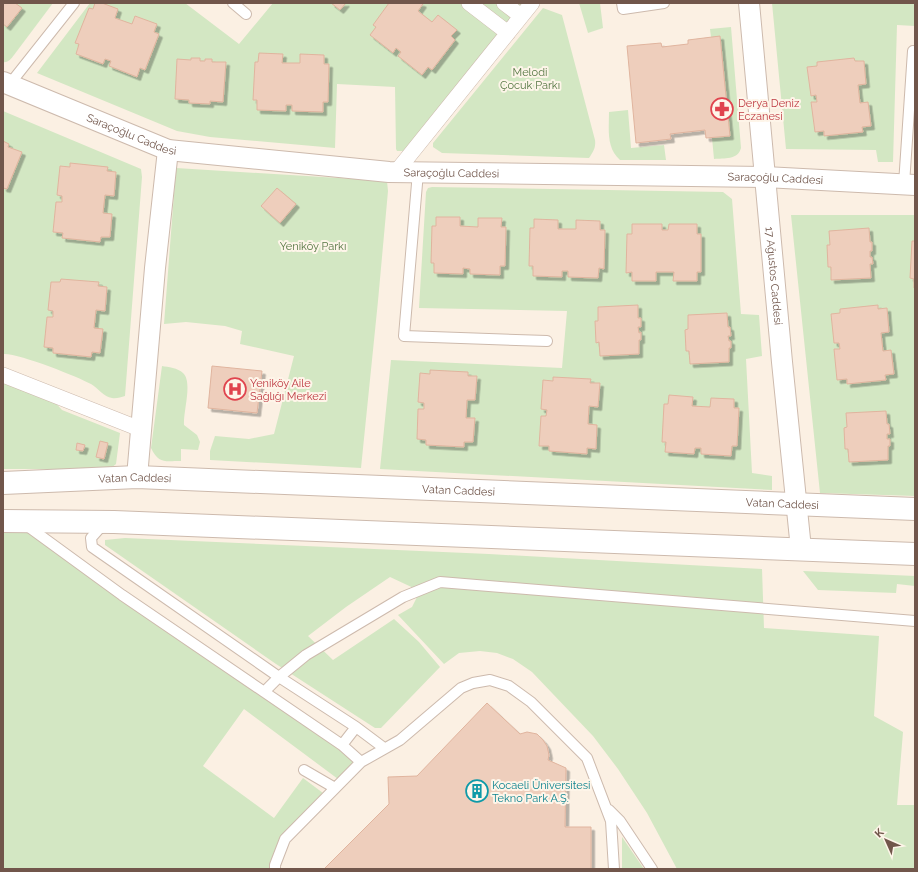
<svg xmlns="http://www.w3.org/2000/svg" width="918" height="872" font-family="Raleway,sans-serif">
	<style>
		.green { fill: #d3e7c3 }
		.building { fill: #eecebc; stroke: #e0b49e; filter: url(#shadow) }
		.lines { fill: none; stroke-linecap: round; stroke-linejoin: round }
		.service-casing { stroke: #cdbaad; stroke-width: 12 }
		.pedestrian-casing { stroke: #cdbaad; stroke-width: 16 }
		.minor-casing { stroke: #cdbaad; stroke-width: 22 }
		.tertiary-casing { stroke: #cdbaad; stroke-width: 24 }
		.service { stroke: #fff; stroke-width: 10 }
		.pedestrian { stroke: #fff; stroke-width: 15 }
		.minor { stroke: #fff; stroke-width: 20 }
		.tertiary { stroke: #fff; stroke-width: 22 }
		.labels { text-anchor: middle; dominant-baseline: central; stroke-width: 4; stroke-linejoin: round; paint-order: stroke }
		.park-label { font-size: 11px; fill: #557743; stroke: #fef5e9 }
		.health-label { font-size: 11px; fill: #be3a42; stroke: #fef5e9; text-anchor: start }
		.street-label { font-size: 11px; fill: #71564b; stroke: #fef5e9 }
		.culture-label { font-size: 11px; fill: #0d838f; stroke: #fef5e9; text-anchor: start }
	</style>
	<defs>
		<filter id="shadow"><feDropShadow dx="3.5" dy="3.5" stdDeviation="0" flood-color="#0004"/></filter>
	</defs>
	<rect width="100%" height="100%" fill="#fbf0e3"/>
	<path class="green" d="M 3,3 L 53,3 L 14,55 C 11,59 8,63 3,62 Z
		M 90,3 L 185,3 L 239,44 L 273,3 L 524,3 L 404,151 L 397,151 L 396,149 L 395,87 L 337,84 L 335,148 L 210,137 L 177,131 L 37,73 Z
		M 579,3 L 600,3 L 603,28 L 588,33 Z
		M 772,3 L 915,3 L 915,26 L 897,25 L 893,162 L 878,162 L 876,150 L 786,149 Z
		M 543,8 L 562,15 L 595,140 C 596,148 593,152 589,158 L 442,153 L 433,147 L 433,143 Z
		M 731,27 L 741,148 C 738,160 724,158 714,159 L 712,138 L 730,136 L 720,37 L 711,37 L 710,29 Z
		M 628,110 L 631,148 L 664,145 L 666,160 L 620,160 C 606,148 609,129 609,112 Z
		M 3,111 L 141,169 L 142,177 L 125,396 C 121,397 116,399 112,398 C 104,397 98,388 91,384 C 79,377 16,352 3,354 Z
		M 176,168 L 387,181 L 388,191 L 378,301 L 361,468 L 210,460 L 210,451 L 215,436 L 249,439 L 274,434 L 294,356 L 240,344 L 242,331 L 225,326 L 186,322 L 164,324 Z
		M 432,187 L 723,192 L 732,199 L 741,314 L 759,315 L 762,356 L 746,359 L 752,473 L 772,476 L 772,490 L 380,469 L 391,360 L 562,368 L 567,311 L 419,308 L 426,192 L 428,188 Z
		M 791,215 L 915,215 L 915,496 L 820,493 Z
		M 162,366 C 168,367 178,368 183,373 C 193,382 183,411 184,425 L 197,435 L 200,442 L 198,450 L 181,449 L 181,461 C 164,461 159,464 151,448 Z
		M 3,381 L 52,399 L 62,410 L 120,433 L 116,464 L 110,469 L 3,469 Z
		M 3,521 L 22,521 L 361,762 L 342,782 L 244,709 L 203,766 L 274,818 L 303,778 L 327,796 L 285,839 L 275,869 L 3,869 Z
		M 125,538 L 489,554 L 762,569 L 764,628 L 879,636 L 874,716 L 903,732 L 897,805 L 915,805 L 915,869 L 677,869 L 647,813 L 618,769 L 593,736 L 532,672 L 513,659 L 497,653 L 480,651 L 459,653 L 444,664 L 398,615 L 412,607 L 420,591 L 390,577 L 346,607 L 308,636 L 333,660 L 394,619 L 419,642 L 440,667 L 381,728 L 375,728 L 276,664 L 105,545 L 105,540 Z
		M 803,571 L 915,576 L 915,586 L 897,584 L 896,593 L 818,590 Z
		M 622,837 L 644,869 L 622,869 Z"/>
	<path class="building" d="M 3,3 L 15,3 L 22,8 L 7,27 L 3,24 Z
		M 95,3 L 102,3 L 118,9 L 115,18 L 132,24 L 135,16 L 157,24 L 154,32 L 159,34 L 145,70 L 140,68 L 137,77 L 109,66 L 111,61 L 105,59 L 103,64 L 76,54 L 79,44 L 75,43 L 89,8 L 93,9 Z
		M 331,3 L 346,3 L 340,10 Z
		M 389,3 L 421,3 L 423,4 L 418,11 L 432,22 L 438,15 L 457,30 L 451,36 L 455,40 L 432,70 L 428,67 L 422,75 L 398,56 L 401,52 L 396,48 L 393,53 L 370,35 L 376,27 L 373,25 Z
		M 720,36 L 730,136 L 706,138 L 705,130 L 670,134 L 671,139 L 636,143 L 627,46 L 661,43 L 662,47 L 688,44 L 688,40 Z
		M 259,53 L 283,54 L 282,63 L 300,63 L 300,54 L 324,55 L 324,64 L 329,64 L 328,102 L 323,102 L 323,112 L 292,111 L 292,105 L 286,105 L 286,111 L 257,110 L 257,100 L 253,100 L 255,62 L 258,62 Z
		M 191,58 L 200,58 L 200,61 L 205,61 L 205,59 L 212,59 L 212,62 L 226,62 L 223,102 L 210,101 L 210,104 L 189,103 L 189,100 L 175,99 L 177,59 L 191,60 Z
		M 854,58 L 855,61 L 864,61 L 866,84 L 858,85 L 860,103 L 868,102 L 871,126 L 862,127 L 863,132 L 824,136 L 824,131 L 815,132 L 811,102 L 817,102 L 816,95 L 811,96 L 807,67 L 817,66 L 817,62 Z
		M 3,141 L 9,144 L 8,147 L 22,152 L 7,189 L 3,188 Z
		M 70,163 L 108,167 L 107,171 L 116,172 L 114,196 L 105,195 L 103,213 L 112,214 L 110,237 L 101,237 L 100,242 L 62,238 L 63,233 L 53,232 L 56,202 L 62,202 L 62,196 L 57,195 L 60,166 L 70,167 Z
		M 277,188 L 296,204 L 280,223 L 261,206 Z
		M 436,217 L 460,217 L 460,226 L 478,227 L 478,218 L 502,218 L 501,227 L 506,227 L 505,266 L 500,266 L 500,275 L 470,274 L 470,269 L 463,268 L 463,274 L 434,273 L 434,263 L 431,263 L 432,226 L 436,226 Z
		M 534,219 L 558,220 L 558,229 L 576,229 L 576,220 L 600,221 L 600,230 L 605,230 L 604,269 L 599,268 L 598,278 L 568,277 L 568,271 L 562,271 L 562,277 L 533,276 L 533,266 L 529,266 L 530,228 L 534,228 Z
		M 632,224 L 662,224 L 662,230 L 668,230 L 669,224 L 697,224 L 697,234 L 701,234 L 701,272 L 697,272 L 697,281 L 673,281 L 674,272 L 656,272 L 656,281 L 632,281 L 632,272 L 626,273 L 627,234 L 632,234 Z
		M 869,228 L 870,242 L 872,242 L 872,251 L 870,251 L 870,257 L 872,257 L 873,264 L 870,264 L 871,278 L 831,280 L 831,267 L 828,267 L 827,245 L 830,245 L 829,231 Z
		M 912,241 L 915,241 L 915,288 L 914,288 L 914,279 L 910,278 Z
		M 61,279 L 99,282 L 98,286 L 107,287 L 105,311 L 96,310 L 94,328 L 103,329 L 100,353 L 92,352 L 91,357 L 53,353 L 53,348 L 44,347 L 47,317 L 53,317 L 53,311 L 48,310 L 51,282 L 60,282 Z
		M 638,305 L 638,318 L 641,318 L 641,327 L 638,327 L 639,333 L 641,332 L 641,340 L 639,340 L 639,354 L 600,356 L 599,342 L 596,343 L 595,321 L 598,321 L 598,307 Z
		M 878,305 L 878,309 L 887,308 L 889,332 L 881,333 L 883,351 L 891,350 L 894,374 L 885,375 L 886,380 L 847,384 L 847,379 L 837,380 L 834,349 L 840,349 L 839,343 L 834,343 L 831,314 L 840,313 L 840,309 Z
		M 727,313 L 728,327 L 730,327 L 731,336 L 728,336 L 729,341 L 731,341 L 731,348 L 729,348 L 729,362 L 690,364 L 689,351 L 686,351 L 685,330 L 688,329 L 688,315 Z
		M 212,366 L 262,371 L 257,413 L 208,408 Z
		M 430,370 L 468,372 L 468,376 L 477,376 L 475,400 L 467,400 L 466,418 L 475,418 L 473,442 L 464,442 L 464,447 L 426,445 L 426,440 L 417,439 L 418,409 L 424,409 L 424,403 L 418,402 L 420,373 L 430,374 Z
		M 553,377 L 591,379 L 590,383 L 600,383 L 598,407 L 589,406 L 588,424 L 597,425 L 596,449 L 587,448 L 587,454 L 549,451 L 549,446 L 539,446 L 541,416 L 546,416 L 547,410 L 541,409 L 543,380 L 553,381 Z
		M 669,395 L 693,397 L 692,406 L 710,407 L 711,398 L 734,399 L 734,408 L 739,408 L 737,446 L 732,446 L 731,456 L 701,454 L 701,448 L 695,448 L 694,454 L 665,452 L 666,442 L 662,442 L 664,404 L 668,404 Z
		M 886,411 L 887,424 L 889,424 L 890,434 L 887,434 L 887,439 L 890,439 L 890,446 L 888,446 L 888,460 L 849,462 L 848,449 L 845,449 L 844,428 L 847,427 L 846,413 Z
		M 100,441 L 108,443 L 104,459 L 96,457 Z
		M 77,443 L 85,445 L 83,451 L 76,450 Z
		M 487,703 L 520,734 L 527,732 L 537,734 L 543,740 L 547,746 L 549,755 L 548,760 L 566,768 L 565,827 L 591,827 L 591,869 L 324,869 L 389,804 L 388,777 L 417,776 Z"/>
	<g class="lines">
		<g class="service-casing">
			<path id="service" d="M 233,3 L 246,14
				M 622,3 L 623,9 L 664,3
				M 9,85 L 74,3
				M 418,172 L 404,336 L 547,341
				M 904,184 L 913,51 L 915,52
				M 26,525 L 122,595 L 342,745 L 361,762
				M 106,526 L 99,529 L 91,538 L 92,547 L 279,677 L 356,727 L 384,748
				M 264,692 L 279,677 L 306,655 L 403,597 L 440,582 L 915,621
				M 342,745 L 356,727
				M 304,770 L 335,788
				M 609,810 L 620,821 L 652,869
				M 275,869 L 275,865 L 285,839 L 361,762 L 400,740 L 461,688 L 473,683 L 490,680 L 509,686 L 531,702 L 587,758 L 611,821 L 614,869"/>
		</g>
		<g class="pedestrian-casing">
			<path id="pedestrian" d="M 469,3 L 508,33
				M 504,3 L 521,16
				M 396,172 L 532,3
				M 3,375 L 140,429"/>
		</g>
		<g class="minor-casing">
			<g id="minor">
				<path id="s1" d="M 749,3 L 782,362 L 801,549"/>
				<path id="s2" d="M 3,82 L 168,150 L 389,172 L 765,177 L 915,185"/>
				<path d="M 137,477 L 155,268 L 168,150"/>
			</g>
		</g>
		<g class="tertiary-casing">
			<g id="tertiary">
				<path id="s3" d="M 3,483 L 137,477 L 915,509"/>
				<path d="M 3,521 L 114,522 L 915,554"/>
			</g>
		</g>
		<use href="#service" class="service"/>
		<use href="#pedestrian" class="pedestrian"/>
		<use href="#minor" class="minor"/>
		<use href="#tertiary" class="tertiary"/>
	</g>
	<defs>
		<g id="pharmacy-ring" transform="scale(1.15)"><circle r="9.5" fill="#fef5e9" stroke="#e0444e" stroke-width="1.5"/><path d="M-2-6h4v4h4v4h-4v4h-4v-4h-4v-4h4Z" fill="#e0444e"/></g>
		<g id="hospital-ring" transform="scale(1.15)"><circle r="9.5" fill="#fef5e9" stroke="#e0444e" stroke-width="1.5"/><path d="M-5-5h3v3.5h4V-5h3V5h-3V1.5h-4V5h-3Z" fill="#e0444e"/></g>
		<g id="building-ring" transform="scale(1.15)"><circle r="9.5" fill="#fef5e9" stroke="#0f9aa8" stroke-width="1.5"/><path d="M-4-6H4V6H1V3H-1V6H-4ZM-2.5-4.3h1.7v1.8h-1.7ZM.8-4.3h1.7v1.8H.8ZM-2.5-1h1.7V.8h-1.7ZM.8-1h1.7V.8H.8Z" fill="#0f9aa8"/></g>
	</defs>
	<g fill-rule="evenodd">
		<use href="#pharmacy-ring" x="722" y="109"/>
		<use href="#hospital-ring" x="235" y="389"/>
		<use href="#building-ring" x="477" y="791"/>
	</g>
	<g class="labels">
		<g class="park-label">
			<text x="530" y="72">Melodi<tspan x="530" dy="13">Çocuk Parkı</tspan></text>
			<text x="313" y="246">Yeniköy Parkı</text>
		</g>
		<g class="health-label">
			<text x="738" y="103">Derya Deniz<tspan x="738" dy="13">Eczanesi</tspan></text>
			<text x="250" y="383">Yeniköy Aile<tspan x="250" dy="13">Sağlığı Merkezi</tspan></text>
		</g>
		<g class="street-label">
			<text stroke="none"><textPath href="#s2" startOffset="139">Saraçoğlu Caddesi</textPath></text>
			<text stroke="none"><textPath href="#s2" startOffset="463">Saraçoğlu Caddesi</textPath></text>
			<text stroke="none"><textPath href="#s2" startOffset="787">Saraçoğlu Caddesi</textPath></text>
			<text stroke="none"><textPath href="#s1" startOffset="274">17 Ağustos Caddesi</textPath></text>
			<text stroke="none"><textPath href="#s3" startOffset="132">Vatan Caddesi</textPath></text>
			<text stroke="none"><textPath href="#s3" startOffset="456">Vatan Caddesi</textPath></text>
			<text stroke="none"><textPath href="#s3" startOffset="780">Vatan Caddesi</textPath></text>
		</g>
		<g class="culture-label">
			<text x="492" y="785">Kocaeli Üniversitesi<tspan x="492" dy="13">Tekno Park A.Ş.</tspan></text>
		</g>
	</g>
	<rect width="918" height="872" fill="none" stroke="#71564b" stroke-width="8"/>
	<g transform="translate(886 840) rotate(315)" stroke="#fef5e9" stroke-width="3" paint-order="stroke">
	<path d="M0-3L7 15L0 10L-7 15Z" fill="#71564b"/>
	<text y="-6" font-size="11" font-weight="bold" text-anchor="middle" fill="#71564b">K</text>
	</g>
</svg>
